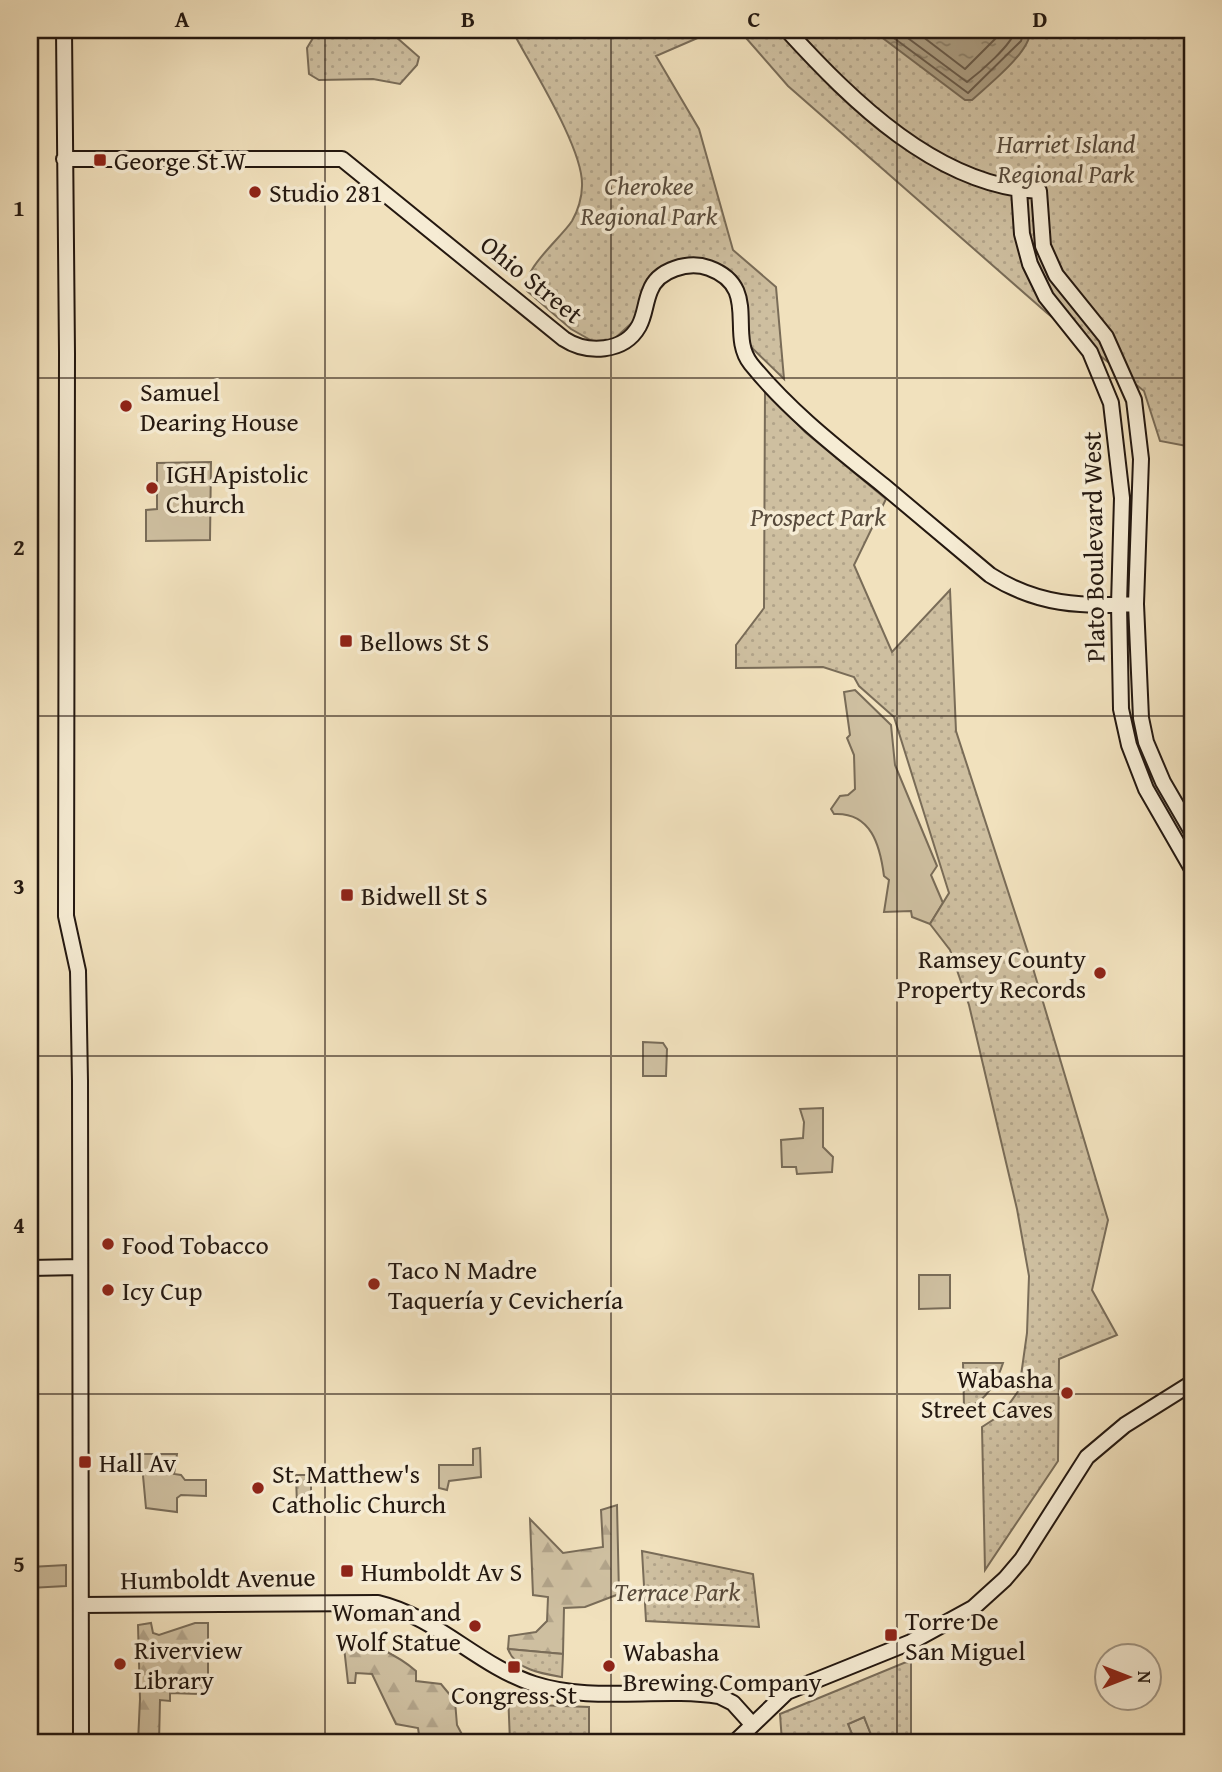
<svg xmlns="http://www.w3.org/2000/svg" width="1222" height="1772" font-family="'Gentium Book Plus',serif">
	<style>
		.grass { fill: #cebfa0; stroke: #796c58; stroke-width: 2 }
		.forest { fill: url(#forest-firs); stroke: #796c58; stroke-width: 2 }
		.park { fill: url(#park-dots); stroke: #796c58; stroke-width: 2 }
		.water { fill: url(#water-ripples); stroke: #756854; stroke-width: 2 }
		.lines { fill: none; stroke-linecap: round; stroke-linejoin: round }
		.shore { stroke: #685a49; stroke-width: 2 }
		.secondary-casing { stroke: #241810; stroke-width: 18 }
		.secondary { stroke: #f6ecd4; stroke-width: 14 }
		.grid { fill: none; stroke: #241810; stroke-width: 2; stroke-opacity: 0.55 }
		.poi-dot { fill: #8f2418; stroke: #f6ecd4; stroke-width: 2.5 }
		.labels { text-anchor: middle; dominant-baseline: central; stroke-width: 7; stroke-linejoin: round; paint-order: stroke }
		.park-label { font-size: 26px; font-style: italic; fill: #574a3b; stroke: #f6ecd4 }
		.poi-label { font-size: 26px; fill: #241810; stroke: #f6ecd4; text-anchor: start }
		.street-label { font-size: 26px; fill: #241810; stroke: #f6ecd4 }
		.neatline { fill: none; stroke: #241810; stroke-width: 2.5 }
		.grid-label { font-size: 23px; text-anchor: middle; font-weight: bold; fill: #241810 }
	</style>
	<defs>
		<pattern id="forest-firs" width="22" height="20" patternUnits="userSpaceOnUse" patternTransform="scale(1.75)"><rect width="22" height="20" fill="#cebfa0"/><path d="M5 1l3.5 6h-7zM16 11l3.5 6h-7z" fill="#b1a389"/></pattern>
		<pattern id="park-dots" width="8" height="8" patternUnits="userSpaceOnUse" patternTransform="scale(1.75)"><rect width="8" height="8" fill="#cebfa0"/><path d="M2 2h.1M6 6h.1" fill="none" stroke="#b1a389" stroke-width="1.8" stroke-linecap="round"/></pattern>
		<pattern id="water-ripples" width="26" height="14" patternUnits="userSpaceOnUse" patternTransform="scale(1.75)"><rect width="26" height="14" fill="#ab9d82"/><path d="M2 4q2-2 4 0t4 0M15 11q2-2 4 0t4 0" fill="none" stroke="#8b7f69"/></pattern>
	</defs>
	<rect width="100%" height="100%" fill="#f1e1bd"/>
	<filter id="stains"><feTurbulence type="fractalNoise" baseFrequency=".00286" numOctaves="4"/><feColorMatrix values="0 0 0 0 .2 0 0 0 0 .09 0 0 0 0 .02 0 0 0 .5 -.17"/></filter>
	<radialGradient id="worn" r=".72"><stop offset=".6" stop-color="#630" stop-opacity="0"/><stop offset="1" stop-color="#630" stop-opacity=".3"/></radialGradient>
	<path class="grass" d="M 211,462 L 210,540 L 146,541 L 146,510 L 157,509 L 157,463 Z
		M 855,690 L 891,725 L 895,765 L 937,866 L 931,875 L 943,903 L 930,924 L 912,917 L 911,911 L 884,912 L 889,880 L 884,876 C 880,845 871,812 834,814 L 831,809 L 840,796 L 848,795 L 855,789 L 854,755 L 847,738 L 850,735 L 844,692 Z
		M 643,1042 L 663,1043 L 667,1049 L 666,1076 L 643,1076 Z
		M 823,1108 L 823,1147 L 833,1157 L 832,1172 L 797,1174 L 796,1167 L 782,1167 L 781,1140 L 803,1138 L 804,1122 L 800,1109 Z
		M 919,1275 L 950,1275 L 950,1308 L 919,1309 Z
		M 480,1448 L 481,1477 L 449,1481 L 447,1490 L 439,1488 L 439,1465 L 473,1465 L 473,1449 Z
		M 141,1454 L 177,1454 L 174,1474 L 181,1475 L 185,1480 L 206,1480 L 206,1496 L 181,1495 L 177,1498 L 177,1512 L 146,1508 Z
		M 66,1565 L 66,1586 L 30,1588 L 30,1567 Z
		M 864,1717 L 874,1742 L 855,1742 L 848,1724 Z"/>
	<path class="forest" d="M 617,1505 L 619,1594 L 585,1607 L 564,1608 L 563,1654 L 508,1649 L 509,1636 L 536,1632 L 547,1621 L 548,1597 L 533,1595 L 530,1519 L 563,1553 L 603,1547 L 601,1510 Z
		M 151,1623 L 153,1633 L 159,1635 L 195,1623 L 208,1623 L 208,1688 L 199,1694 L 170,1693 L 170,1701 L 160,1700 L 159,1742 L 138,1742 L 140,1699 L 138,1625 Z
		M 343,1638 C 365,1638 400,1657 416,1671 L 416,1681 L 441,1684 L 455,1701 L 457,1725 L 466,1742 L 420,1742 L 418,1728 L 396,1724 L 372,1674 L 356,1673 L 355,1683 L 348,1683 Z"/>
	<path class="park" d="M 512,30 L 716,30 L 656,56 L 699,129 L 733,250 L 776,287 L 784,379 L 749,345 L 746,309 L 715,264 L 686,258 L 652,273 L 635,320 L 613,340 L 594,342 L 571,329 L 527,291 C 520,271 561,238 572,221 C 578,211 582,197 582,186 C 584,149 530,65 512,30 Z
		M 739,30 L 1192,30 L 1192,447 L 1160,441 L 1144,391 L 1047,313 L 788,86 Z
		M 389,35 L 396,37 L 419,57 L 417,65 L 400,84 L 373,79 L 319,80 L 309,74 L 307,48 L 313,38 Z
		M 765,389 L 805,432 L 886,499 L 854,565 L 892,652 L 950,590 L 956,731 L 1032,965 L 1108,1220 L 1092,1290 L 1117,1335 L 1059,1359 L 1058,1461 L 985,1570 L 982,1427 L 1002,1414 L 1019,1390 L 1027,1333 L 1029,1276 L 1017,1209 L 969,1005 L 950,950 L 930,924 L 949,893 L 894,717 L 859,686 L 854,677 L 823,667 L 736,668 L 736,645 L 764,608 Z
		M 963,1363 L 1003,1363 C 998,1379 986,1402 968,1407 L 964,1407 Z
		M 296,1475 L 311,1475 L 311,1506 L 297,1506 Z
		M 642,1551 L 753,1574 L 759,1627 L 646,1621 Z
		M 508,1649 L 563,1654 L 562,1677 C 544,1674 515,1670 508,1649 Z
		M 911,1660 L 911,1742 L 874,1742 L 864,1717 L 848,1724 L 855,1742 L 782,1742 L 780,1714 Z
		M 508,1692 L 537,1705 L 589,1707 L 589,1742 L 510,1742 Z"/>
	<path class="water" d="M 872,30 L 1030,30 C 1032,51 988,85 972,100 L 965,100 Z"/>
	<g class="lines">
		<path class="shore" d="M 883,30 L 968,93 L 1021,41 L 1024,30
			M 897,30 L 967,82 C 979,73 1013,44 1015,30
			M 914,30 L 965,69 L 1004,30"/>
		<g class="secondary-casing">
			<path id="secondary" d="M 64,30 L 67,353 L 66,916 L 78,971 L 80,1081 L 81,1742
				M 787,30 C 852,101 937,186 1039,191 L 1043,246 L 1056,275 L 1106,337 L 1134,400 L 1141,459 L 1136,604 L 1141,718 L 1146,742 L 1163,782 L 1192,832
				M 64,159 L 342,159 L 564,339 C 587,354 624,353 639,326 C 645,315 645,303 650,291 C 658,269 689,261 709,268 C 761,287 727,334 751,364 C 789,411 837,448 884,486 C 919,515 954,545 990,575 C 1037,605 1081,607 1136,604
				M 1019,190 L 1022,234 L 1030,264 L 1046,297 L 1090,352 L 1111,403 L 1122,498 L 1119,605 L 1121,709 L 1129,745 L 1146,789 L 1192,869
				M 30,1268 L 80,1267
				M 81,1605 L 378,1603 C 437,1617 477,1665 534,1684 C 592,1703 659,1687 719,1696 L 733,1703 L 751,1723
				M 735,1742 L 787,1692 L 911,1642 L 973,1608 L 1005,1579 L 1022,1559 L 1087,1457 L 1125,1425 L 1192,1383"/>
		</g>
		<use href="#secondary" class="secondary"/>
	</g>
	<path class="grid" d="M 325,30 L 325,1742M 611,30 L 611,1742M 897,30 L 897,1742M 30,378 L 1192,378M 30,716 L 1192,716M 30,1056 L 1192,1056M 30,1394 L 1192,1394"/>
	<g class="poi-dot">
		<rect x="93" y="153" width="14" height="14" rx="3.5"/>
		<circle cx="255" cy="192" r="7"/>
		<circle cx="126" cy="406" r="7"/>
		<circle cx="152" cy="488" r="7"/>
		<rect x="339" y="634" width="14" height="14" rx="3.5"/>
		<rect x="340" y="888" width="14" height="14" rx="3.5"/>
		<circle cx="1100" cy="973" r="7"/>
		<circle cx="108" cy="1244" r="7"/>
		<circle cx="374" cy="1284" r="7"/>
		<circle cx="108" cy="1290" r="7"/>
		<circle cx="1067" cy="1393" r="7"/>
		<rect x="78" y="1455" width="14" height="14" rx="3.5"/>
		<circle cx="258" cy="1488" r="7"/>
		<rect x="340" y="1564" width="14" height="14" rx="3.5"/>
		<circle cx="475" cy="1626" r="7"/>
		<rect x="884" y="1628" width="14" height="14" rx="3.5"/>
		<circle cx="120" cy="1664" r="7"/>
		<circle cx="609" cy="1666" r="7"/>
		<rect x="507" y="1660" width="14" height="14" rx="3.5"/>
	</g>
	<g class="labels">
		<g class="park-label">
			<text x="1066" y="143">Harriet Island<tspan x="1066" dy="30">Regional Park</tspan></text>
			<text x="649" y="185">Cherokee<tspan x="649" dy="30">Regional Park</tspan></text>
			<text x="818" y="516">Prospect Park</text>
			<text x="677" y="1591">Terrace Park</text>
		</g>
		<g class="poi-label">
			<text x="114" y="160">George St W</text>
			<text x="269" y="192">Studio 281</text>
			<text x="140" y="391">Samuel<tspan x="140" dy="30">Dearing House</tspan></text>
			<text x="166" y="473">IGH Apistolic<tspan x="166" dy="30">Church</tspan></text>
			<text x="360" y="641">Bellows St S</text>
			<text x="361" y="895">Bidwell St S</text>
			<text x="1086" y="958" text-anchor="end">Ramsey County<tspan x="1086" dy="30">Property Records</tspan></text>
			<text x="122" y="1244">Food Tobacco</text>
			<text x="388" y="1269">Taco N Madre<tspan x="388" dy="30">Taquería y Cevichería</tspan></text>
			<text x="122" y="1290">Icy Cup</text>
			<text x="1053" y="1378" text-anchor="end">Wabasha<tspan x="1053" dy="30">Street Caves</tspan></text>
			<text x="99" y="1462">Hall Av</text>
			<text x="272" y="1473">St. Matthew's<tspan x="272" dy="30">Catholic Church</tspan></text>
			<text x="361" y="1571">Humboldt Av S</text>
			<text x="461" y="1611" text-anchor="end">Woman and<tspan x="461" dy="30">Wolf Statue</tspan></text>
			<text x="905" y="1620">Torre De<tspan x="905" dy="30">San Miguel</tspan></text>
			<text x="134" y="1649">Riverview<tspan x="134" dy="30">Library</tspan></text>
			<text x="623" y="1651">Wabasha<tspan x="623" dy="30">Brewing Company</tspan></text>
			<text x="514" y="1694" text-anchor="middle">Congress St</text>
		</g>
		<g class="street-label">
			<text transform="translate(532 279) rotate(39)">Ohio Street</text>
			<text transform="translate(1093 547) rotate(-91)">Plato Boulevard West</text>
			<text transform="translate(218 1578) rotate(-1)">Humboldt Avenue</text>
		</g>
	</g>
	<rect width="1222" height="1772" fill="none" stroke="#f1e1bd" stroke-width="77"/>
	<g transform="translate(1128 1677) rotate(90)"><circle r="33" fill="#f6ecd4" stroke="#a29786" stroke-width="2"/>
	<path d="M0-5L12 26L0 18L-12 26Z" fill="#8f2418"/>
	<text y="-10" font-size="19" font-weight="bold" text-anchor="middle" fill="#241810">N</text>
	</g>
	<rect x="38" y="38" width="1146" height="1696" class="neatline"/>
	<g class="grid-label">
		<text x="182" y="27">A</text>
		<text x="468" y="27">B</text>
		<text x="754" y="27">C</text>
		<text x="1040" y="27">D</text>
		<text x="19" y="216">1</text>
		<text x="19" y="555">2</text>
		<text x="19" y="894">3</text>
		<text x="19" y="1233">4</text>
		<text x="19" y="1572">5</text>
	</g>
	<rect width="100%" height="100%" filter="url(#stains)"/>
	<rect width="100%" height="100%" fill="url(#worn)"/>
</svg>
